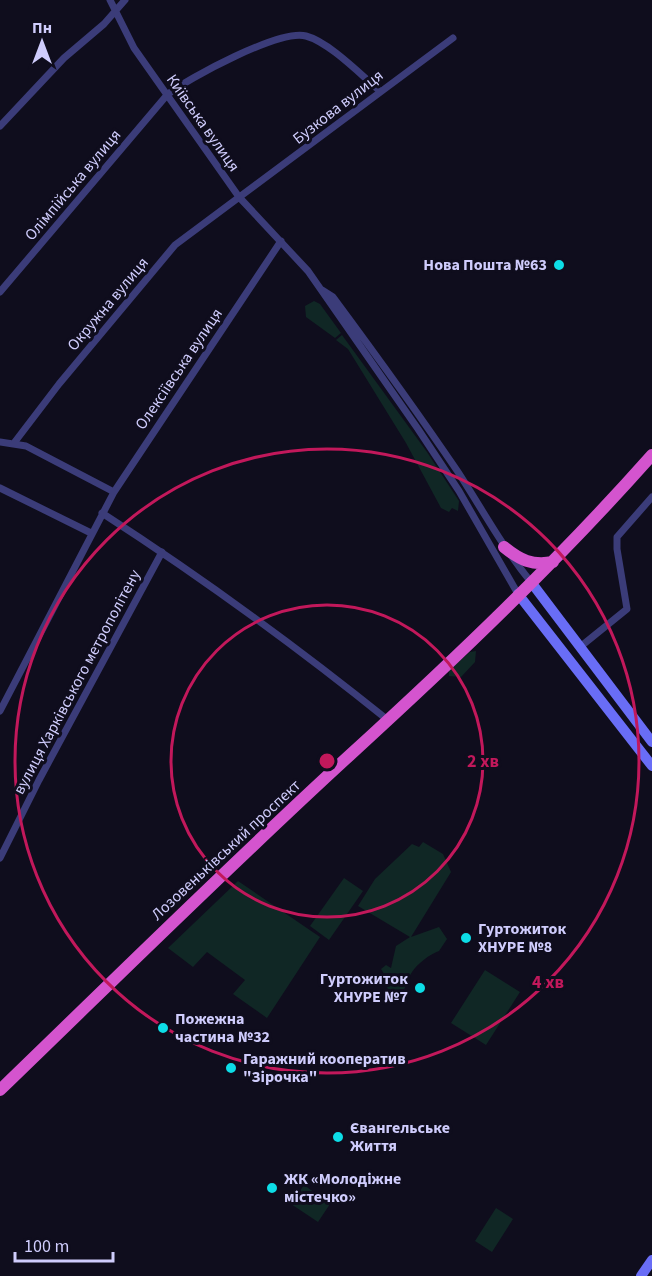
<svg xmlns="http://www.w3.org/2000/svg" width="652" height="1276" font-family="'Source Sans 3',sans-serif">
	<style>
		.green { fill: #102725 }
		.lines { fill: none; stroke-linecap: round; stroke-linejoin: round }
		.minor { stroke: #3b3c79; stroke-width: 7 }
		.secondary { stroke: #696df6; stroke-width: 10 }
		.trunk { stroke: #d454ce; stroke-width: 12 }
		.ring { fill: none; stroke: #c2185b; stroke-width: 3 }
		.poi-dot { fill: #0ddde7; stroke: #0f0d1d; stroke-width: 2 }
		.labels { text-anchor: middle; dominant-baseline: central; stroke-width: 6; stroke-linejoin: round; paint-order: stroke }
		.street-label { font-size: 16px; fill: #cfccfc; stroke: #0f0d1d }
		.poi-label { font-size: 16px; font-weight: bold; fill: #cfccfc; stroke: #0f0d1d; text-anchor: start }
		.centre { fill: #c2185b; stroke: #0f0d1d; stroke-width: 3 }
		.ring-label { font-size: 18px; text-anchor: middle; font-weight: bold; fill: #c2185b; stroke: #0f0d1d; stroke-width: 6; stroke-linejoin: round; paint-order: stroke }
	</style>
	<rect width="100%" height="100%" fill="#0f0d1d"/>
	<path class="green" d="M 314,301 L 320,304 L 341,333 L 335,338 L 306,317 L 305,306 Z
		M 342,335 L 427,452 L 459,501 L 458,511 L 452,508 L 449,512 L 441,508 L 406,443 L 348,349 L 336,340 Z
		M 476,651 L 475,662 L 461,677 L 449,676 L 449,670 L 470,652 Z
		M 423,842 L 443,854 L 451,872 L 411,937 L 439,927 L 447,939 L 439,951 C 430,954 417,964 412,972 C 405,983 407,993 393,999 C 385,991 388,978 381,969 L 386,965 L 391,968 L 396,946 L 410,937 L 358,906 L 375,879 L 412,844 L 419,847 Z
		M 344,878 L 363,891 L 329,940 L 310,926 Z
		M 238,881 L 320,937 L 267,1018 L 233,994 L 245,980 L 207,952 L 193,967 L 168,948 Z
		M 485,970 L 520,992 L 486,1045 L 451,1023 Z
		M 304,1185 L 330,1204 L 318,1222 L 291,1204 Z
		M 496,1208 L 513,1219 L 492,1252 L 475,1241 Z"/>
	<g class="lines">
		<path class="minor" d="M 110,0 L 134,48 L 239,197 L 308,271 L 418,429 L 459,491 L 518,594
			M 0,126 L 64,58 L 104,24 L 125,0
			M 322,290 L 333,297 C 376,355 418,413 458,472 C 482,509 503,548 531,582
			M 0,292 L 167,95 C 188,78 280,29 306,36 C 329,42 361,75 380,91
			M 0,442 L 26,446 L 114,492
			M 14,443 L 59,384 L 175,245 L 453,38
			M 0,488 L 91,533
			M 102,513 C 201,577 297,647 389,721
			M 580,647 L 627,609 L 617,549 L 617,537 L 652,497
			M 0,711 L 114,492 L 281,241
			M 0,858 L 39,780 L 162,552"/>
		<path class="secondary" d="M 531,582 L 652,742
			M 518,594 L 652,766
			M 641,1276 L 652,1260"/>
		<path class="trunk" d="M 504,547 C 520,560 532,566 553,562
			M 0,1090 C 116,978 231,864 350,755 C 455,659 558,561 652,455"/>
	</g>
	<g class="ring">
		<circle cx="327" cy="761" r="156"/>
		<circle cx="327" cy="761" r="312"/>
	</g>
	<g class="poi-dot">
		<circle cx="559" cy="265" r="6"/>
		<circle cx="466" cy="938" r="6"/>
		<circle cx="420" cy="988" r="6"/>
		<circle cx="163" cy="1028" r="6"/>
		<circle cx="231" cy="1068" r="6"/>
		<circle cx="338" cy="1137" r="6"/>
		<circle cx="272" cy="1188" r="6"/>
	</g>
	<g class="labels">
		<g class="street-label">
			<text transform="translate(338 107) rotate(-38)">Бузкова вулиця</text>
			<text transform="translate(203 123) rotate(55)">Київська вулиця</text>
			<text transform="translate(73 185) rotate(-50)">Олімпійська вулиця</text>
			<text transform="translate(108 304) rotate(-50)">Окружна вулиця</text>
			<text transform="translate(179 369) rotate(-56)">Олексіївська вулиця</text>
			<text transform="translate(77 682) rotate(-62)">вулиця Харківського метрополітену</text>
			<text transform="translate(226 850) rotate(-43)">Лозовеньківський проспект</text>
		</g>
		<g class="poi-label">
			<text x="547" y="265" text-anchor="end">Нова Пошта №63</text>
			<text x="478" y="929">Гуртожиток<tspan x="478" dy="18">ХНУРЕ №8</tspan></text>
			<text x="408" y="979" text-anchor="end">Гуртожиток<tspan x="408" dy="18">ХНУРЕ №7</tspan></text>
			<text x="175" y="1019">Пожежна<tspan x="175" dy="18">частина №32</tspan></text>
			<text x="243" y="1059">Гаражний кооператив<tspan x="243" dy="18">"Зірочка"</tspan></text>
			<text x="350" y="1128">Євангельське<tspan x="350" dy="18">Життя</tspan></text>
			<text x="284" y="1179">ЖК «Молодіжне<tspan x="284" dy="18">містечко»</tspan></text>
		</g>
	</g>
	<circle cx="327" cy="761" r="9" class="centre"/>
	<g class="ring-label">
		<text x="483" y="767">2 хв</text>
		<text x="548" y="988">4 хв</text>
	</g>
	<g transform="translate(42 42)" stroke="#0f0d1d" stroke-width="4.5" paint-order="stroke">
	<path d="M0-4.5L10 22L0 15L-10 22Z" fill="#cfccfc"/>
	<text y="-9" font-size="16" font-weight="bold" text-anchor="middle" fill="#cfccfc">Пн</text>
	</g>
	<path d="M15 1252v9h98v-9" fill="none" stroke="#cfccfc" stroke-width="3"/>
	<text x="24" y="1252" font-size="18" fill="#cfccfc" stroke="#0f0d1d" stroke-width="4.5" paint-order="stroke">100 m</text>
</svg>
